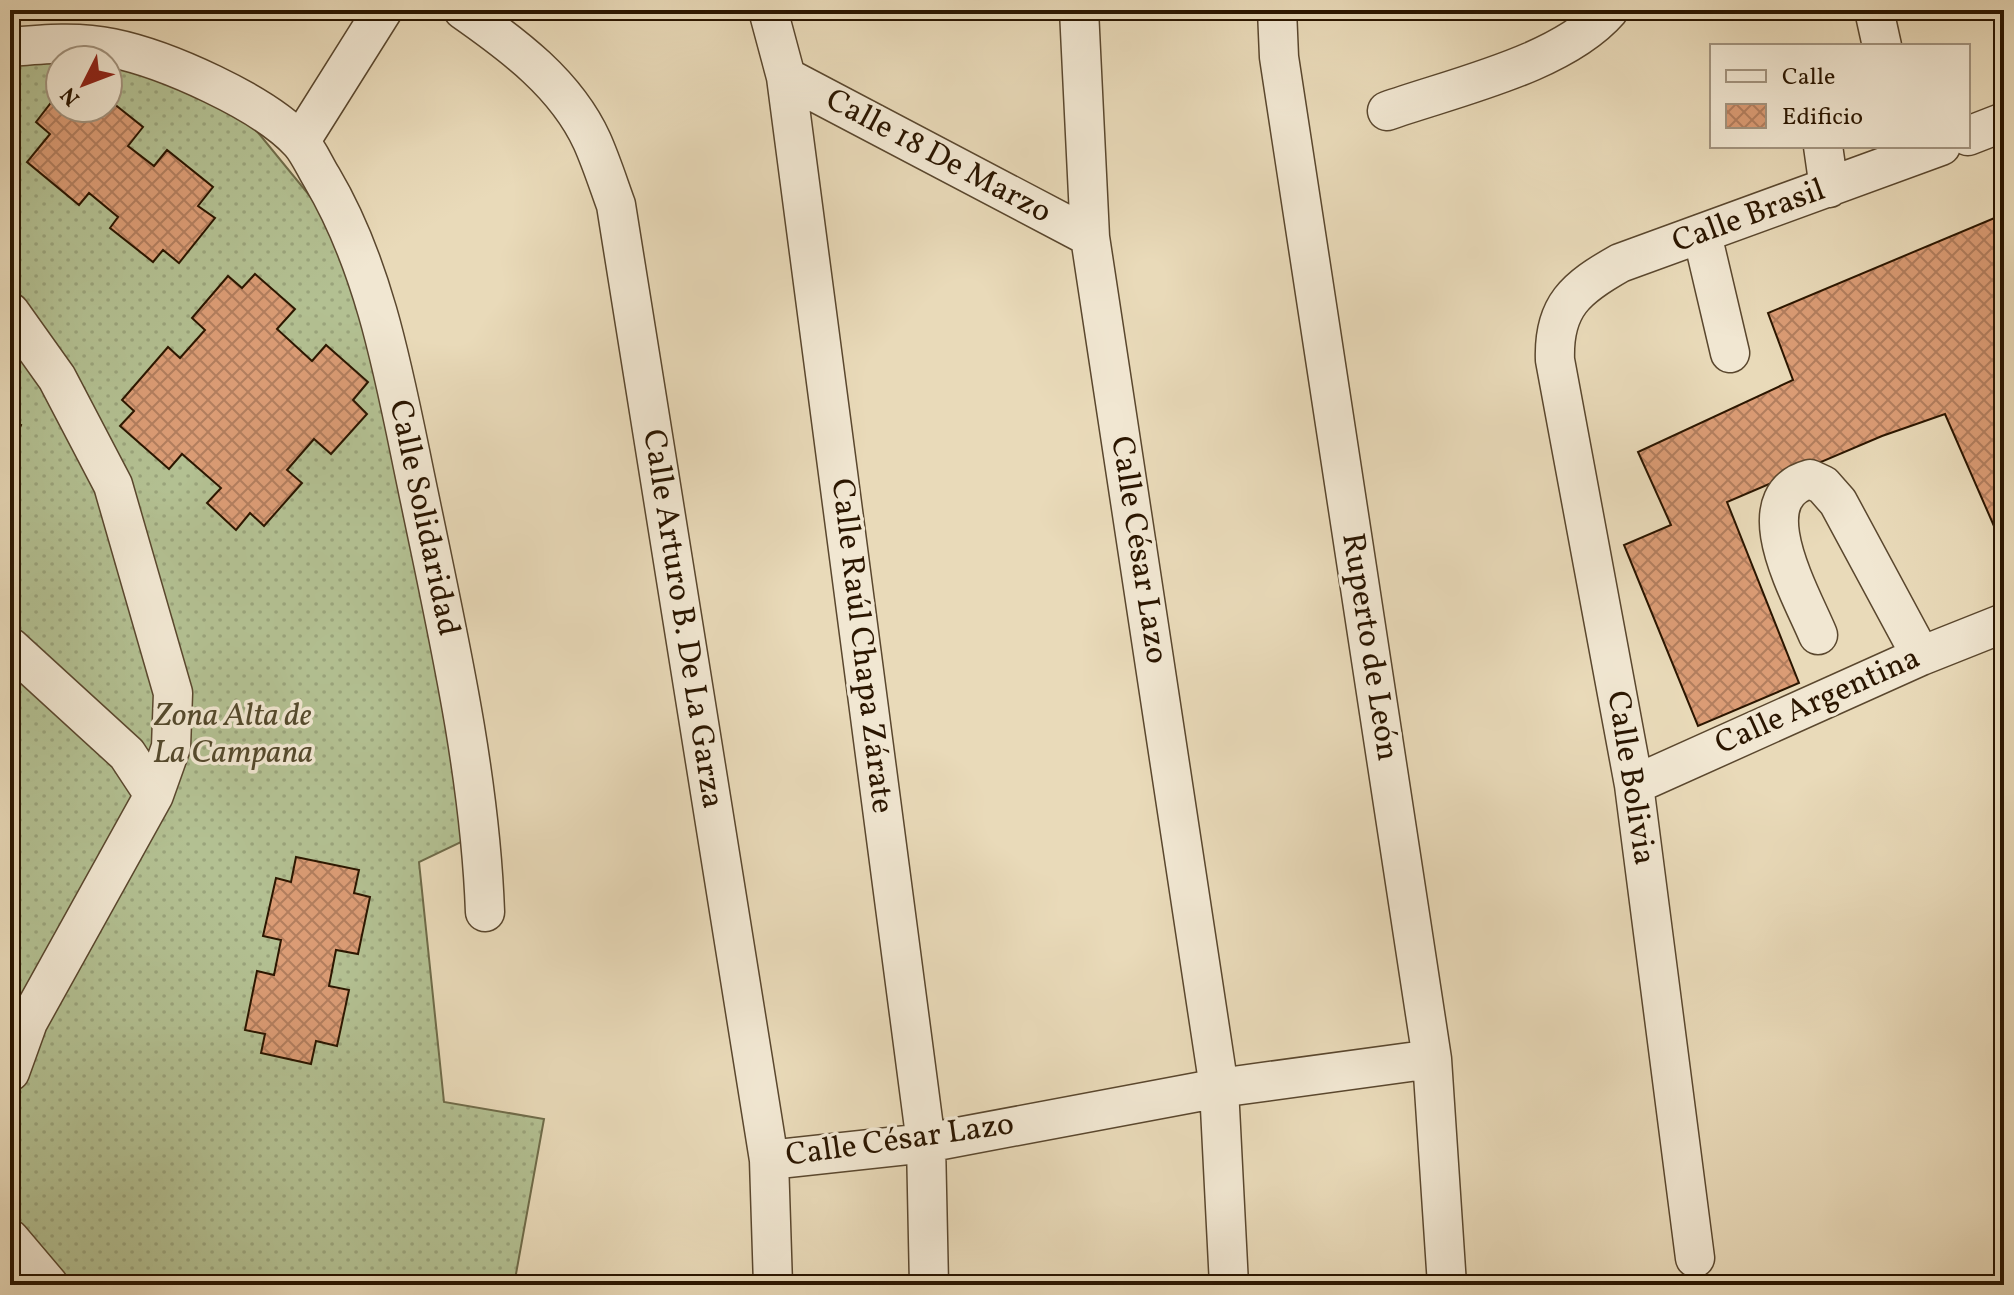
<svg xmlns="http://www.w3.org/2000/svg" width="2014" height="1295" font-family="Vollkorn,serif">
	<style>
		.grass { fill: url(#grass-dots); stroke: #6f6b49; stroke-width: 2; fill-rule: evenodd }
		.building { fill: url(#building-cross-hatch); stroke: #2b1600; stroke-width: 2 }
		.lines { fill: none; stroke-linecap: round; stroke-linejoin: round }
		.minor-casing { stroke: #5a472e; stroke-width: 41 }
		.minor { stroke: #f1e7d2; stroke-width: 38 }
		.labels { text-anchor: middle; dominant-baseline: central; stroke-width: 7; stroke-linejoin: round; paint-order: stroke }
		.street-label { font-size: 32px; fill: #2b1600; stroke: #f1e7d2 }
		.park-label { font-size: 32px; font-style: italic; fill: #54492c; stroke: #f1e7d2 }
	</style>
	<defs>
		<pattern id="grass-dots" width="8" height="8" patternUnits="userSpaceOnUse" patternTransform="scale(2)"><rect width="8" height="8" fill="#b3c092"/><path d="M2 2h.1M6 6h.1" fill="none" stroke="#9aa47c" stroke-width="1.8" stroke-linecap="round"/></pattern>
		<pattern id="building-cross-hatch" width="8" height="8" patternUnits="userSpaceOnUse" patternTransform="scale(2)"><rect width="8" height="8" fill="#db9c75"/><path d="M0 0l8 8M0 8l8-8" fill="none" stroke="#b27e5e"/></pattern>
	</defs>
	<rect width="100%" height="100%" fill="#e9dab9"/>
	<filter id="stains"><feTurbulence type="fractalNoise" baseFrequency=".0025" numOctaves="4"/><feColorMatrix values="0 0 0 0 .2 0 0 0 0 .09 0 0 0 0 .02 0 0 0 .5 -.17"/></filter>
	<radialGradient id="worn" r=".72"><stop offset=".6" stop-color="#630" stop-opacity="0"/><stop offset="1" stop-color="#630" stop-opacity=".3"/></radialGradient>
	<path class="grass" d="M 96,41 L 242,113 L 341,234 L 414,501 L 480,833 L 419,862 L 444,1102 L 544,1119 L 514,1285 L 10,1285 L 10,48 ZM 60,60 L 108,60 L 108,108 L 60,108 Z"/>
	<path class="building" d="M 60,91 L 60,108 L 108,108 L 108,99 L 143,127 L 128,146 L 154,166 L 167,150 L 213,187 L 198,206 L 215,218 L 179,263 L 163,250 L 153,262 L 110,228 L 118,217 L 89,193 L 79,205 L 27,162 L 50,134 L 36,122 Z
		M 2004,214 L 2004,549 L 1945,414 L 1882,436 L 1727,502 L 1799,683 L 1698,726 L 1624,545 L 1671,525 L 1638,452 L 1793,380 L 1768,313 Z
		M 255,274 L 295,309 L 277,329 L 312,361 L 326,345 L 368,382 L 353,400 L 367,414 L 331,454 L 314,439 L 287,470 L 302,483 L 264,526 L 250,513 L 236,530 L 207,503 L 221,488 L 182,454 L 169,469 L 120,426 L 134,411 L 122,400 L 168,347 L 180,358 L 205,330 L 192,318 L 228,276 L 242,288 Z
		M 10,420 L 21,425 L 10,451 Z
		M 296,857 L 359,870 L 354,893 L 370,897 L 358,954 L 336,950 L 329,986 L 349,990 L 337,1046 L 316,1041 L 311,1064 L 261,1053 L 265,1034 L 245,1030 L 257,971 L 274,975 L 281,940 L 263,936 L 276,878 L 291,882 Z"/>
	<g class="lines">
		<g class="minor-casing">
			<path id="minor" d="M 463,10 C 513,45 566,84 592,141 C 601,161 608,183 616,205 L 769,1160 L 773,1285
				M 768,10 L 786,77 L 926,1143 L 929,1285
				M 1079,10 L 1090,237 L 1219,1088 L 1229,1285
				M 1277,10 L 1279,57 L 1432,1059 L 1447,1285
				M 1874,10 L 1882,46
				M 10,47 C 44,44 79,41 112,48 C 166,59 263,102 300,142 C 309,152 315,167 322,178 C 379,274 397,392 420,500 C 448,635 480,774 485,912
				M 786,77 L 1090,237
				M 1387,111 C 1455,87 1562,64 1609,10
				M 1968,136 L 2004,122
				M 300,142 L 383,10
				M 1823,146 L 1829,188
				M 1702,234 L 1730,353
				M 10,312 L 57,378 L 113,485 L 173,693 L 171,747 L 154,795 L 28,1022 L 10,1072
				M 1818,635 C 1801,594 1744,497 1810,479 L 1823,485 L 1838,502 L 1921,656
				M 10,647 L 127,754 L 154,795
				M 1634,785 L 1921,656 L 2004,623
				M 769,1160 L 926,1143 L 1219,1088 L 1432,1059
				M 10,1239 L 49,1285
				M 1695,1258 L 1634,785 L 1555,360 C 1553,306 1576,288 1620,263 L 1941,146"/>
		</g>
		<use href="#minor" class="minor"/>
	</g>
	<g class="labels">
		<g class="street-label">
			<text transform="translate(938 157) rotate(28)">Calle 18 De Marzo</text>
			<text transform="translate(1749 217) rotate(-20)">Calle Brasil</text>
			<text transform="translate(423 518) rotate(78)">Calle Solidaridad</text>
			<text transform="translate(1138 550) rotate(81)">Calle César Lazo</text>
			<text transform="translate(682 619) rotate(81)">Calle Arturo B. De La Garza</text>
			<text transform="translate(861 646) rotate(83)">Calle Raúl Chapa Zárate</text>
			<text transform="translate(1369 647) rotate(81)">Ruperto de León</text>
			<text transform="translate(1818 702) rotate(-24)">Calle Argentina</text>
			<text transform="translate(1630 778) rotate(81)">Calle Bolivia</text>
			<text transform="translate(900 1141) rotate(-8)">Calle César Lazo</text>
		</g>
		<g class="park-label">
			<text x="233" y="717">Zona Alta de<tspan x="233" dy="37">La Campana</tspan></text>
		</g>
	</g>
	<rect width="2014" height="1295" fill="none" stroke="#e9dab9" stroke-width="40"/>
	<rect x="12" y="12" width="1990" height="1271" fill="none" stroke="#2b1600" stroke-width="4"/>
	<rect x="20" y="20" width="1974" height="1255" fill="none" stroke="#2b1600" stroke-width="2"/>
	<rect x="1710" y="44" width="260" height="104" fill="#f1e7d2" stroke="#a2937e" stroke-width="2"/>
	<rect x="1726" y="70" width="40" height="12" fill="#f1e7d2" stroke="#a2937e" stroke-width="2"/>
	<text x="1782" y="84" font-size="24" fill="#2b1600">Calle</text>
	<rect x="1726" y="104" width="40" height="24" fill="url(#building-cross-hatch)" stroke="#a2937e" stroke-width="2"/>
	<text x="1782" y="124" font-size="24" fill="#2b1600">Edificio</text>
	<g transform="translate(84 84) rotate(228)"><circle r="38" fill="#f1e7d2" stroke="#a2937e" stroke-width="2"/>
	<path d="M0-6L14 30L0 20L-14 30Z" fill="#8f2418"/>
	<text y="-12" font-size="22" font-weight="bold" text-anchor="middle" fill="#2b1600">N</text>
	</g>
	<rect width="100%" height="100%" filter="url(#stains)"/>
	<rect width="100%" height="100%" fill="url(#worn)"/>
</svg>
